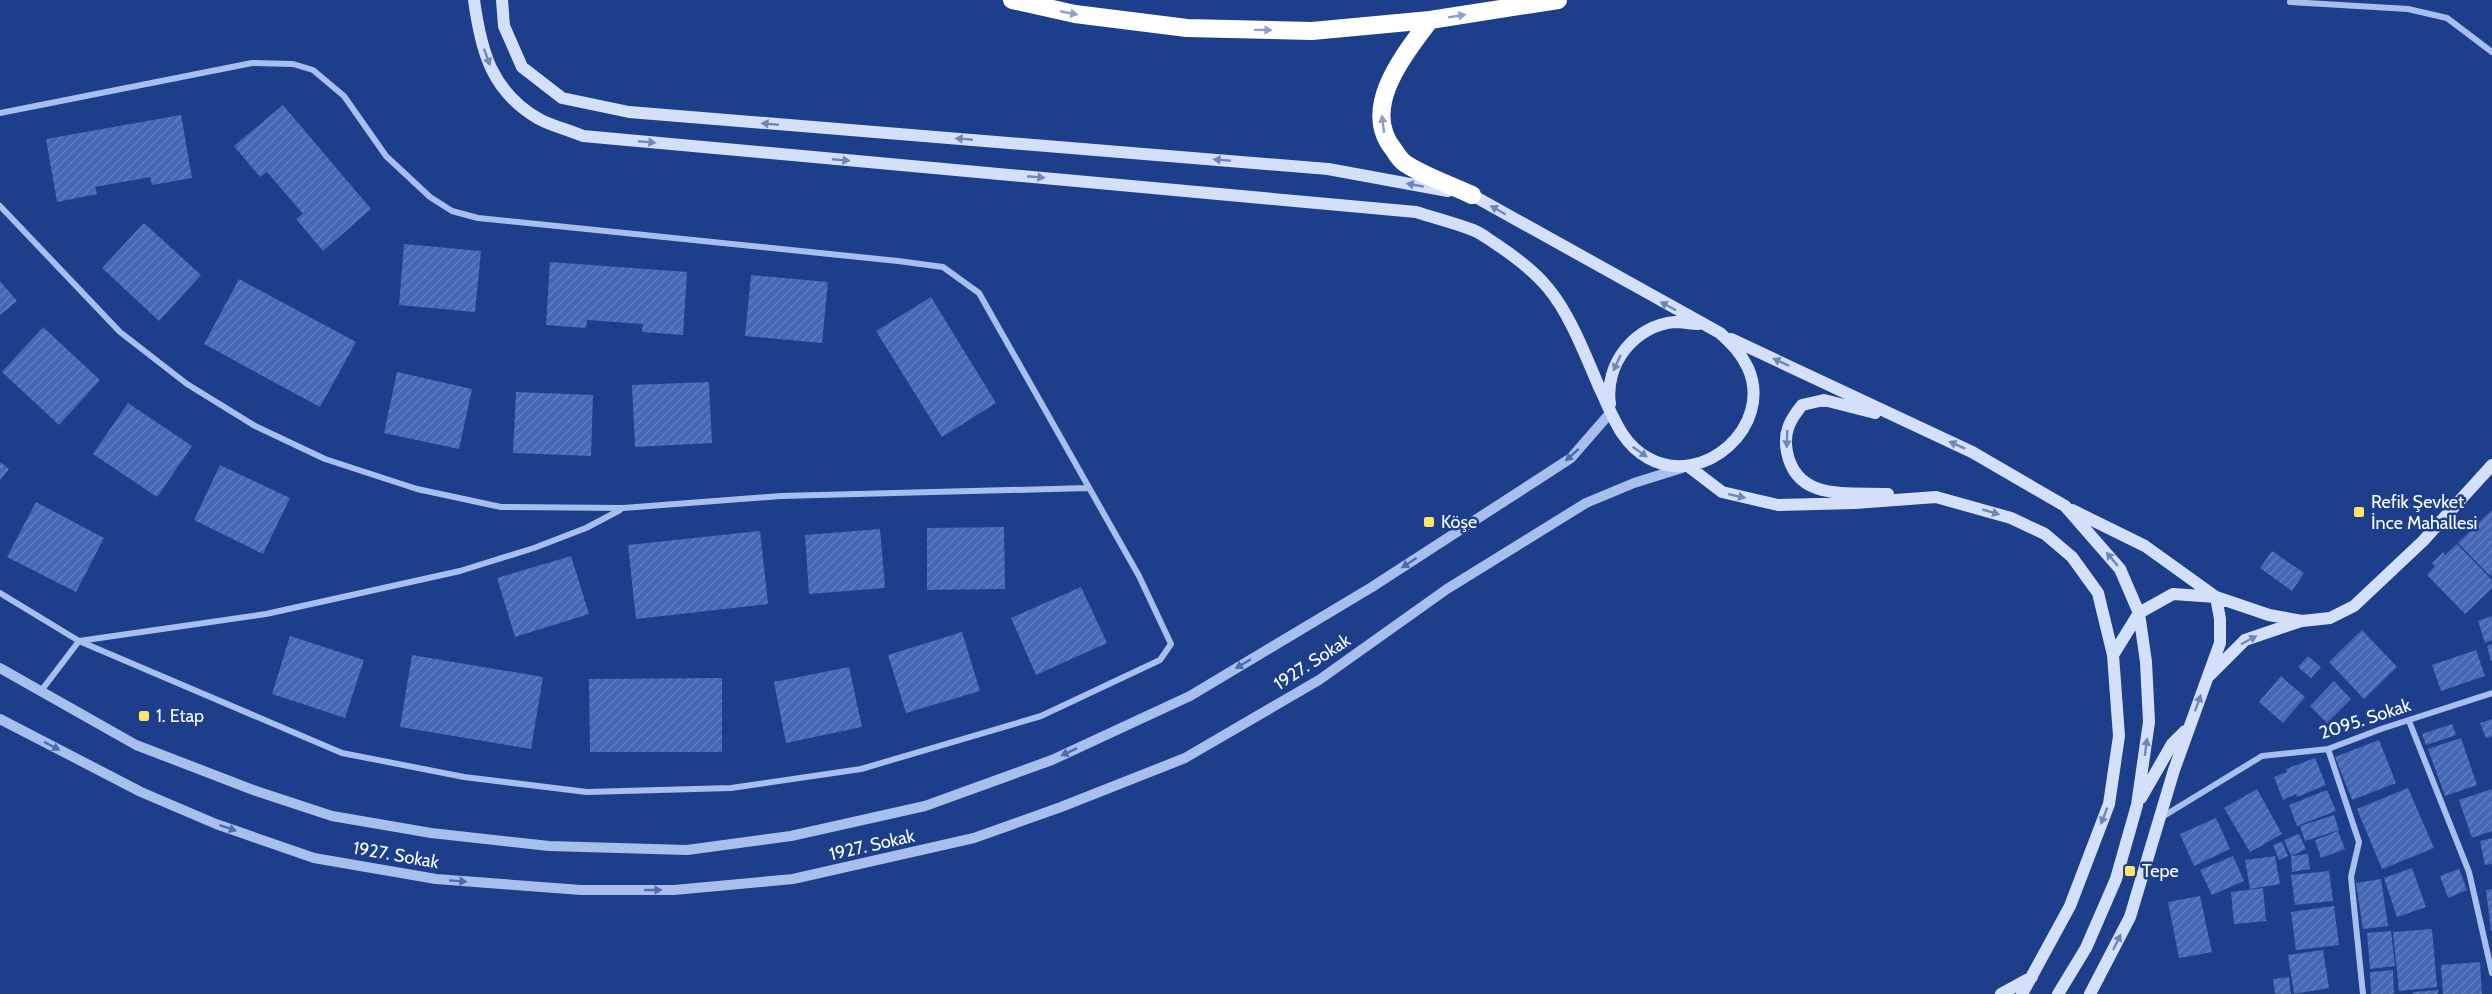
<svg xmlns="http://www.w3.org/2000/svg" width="2492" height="994" font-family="Cabin,sans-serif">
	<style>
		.building { fill: url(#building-hatch) }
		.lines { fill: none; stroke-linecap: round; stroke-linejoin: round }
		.minor { stroke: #a8beed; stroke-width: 6 }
		.tertiary { stroke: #a8beed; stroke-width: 10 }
		.secondary { stroke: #d4dff9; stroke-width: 12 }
		.motorway { stroke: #fff; stroke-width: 18 }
		.oneway { fill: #8e9ec5 }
		.oneway2 { fill: #6f86bc }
		.oneway3 { fill: #4d6bad }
		.poi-dot { fill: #fde565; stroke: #1c3e8b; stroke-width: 2 }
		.labels { text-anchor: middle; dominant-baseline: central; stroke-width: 5; stroke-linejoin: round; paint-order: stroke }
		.poi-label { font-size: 18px; fill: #fff; stroke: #1c3e8b; text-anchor: start }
		.street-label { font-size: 18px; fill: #fff; stroke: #1c3e8b }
	</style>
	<defs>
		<pattern id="building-hatch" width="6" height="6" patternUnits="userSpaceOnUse" patternTransform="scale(1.5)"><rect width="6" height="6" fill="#4468b3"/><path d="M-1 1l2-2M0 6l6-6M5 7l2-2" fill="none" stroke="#607fbe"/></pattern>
	</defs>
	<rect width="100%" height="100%" fill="#1c3e8b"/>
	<path class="building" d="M 283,105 L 371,209 L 323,251 L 296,219 L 303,214 L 267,172 L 260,177 L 234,146 Z
		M 181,115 L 192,178 L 152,185 L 150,177 L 95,187 L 97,194 L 57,202 L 46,139 Z
		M 144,223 L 201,275 L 159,321 L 102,268 Z
		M 404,244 L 481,251 L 475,312 L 399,305 Z
		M 550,262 L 687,272 L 683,335 L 642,332 L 643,324 L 587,320 L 586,328 L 546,325 Z
		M 751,275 L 828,282 L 822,343 L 745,336 Z
		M 239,279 L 356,342 L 320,407 L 204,344 Z
		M 0,281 L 17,301 L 0,315 Z
		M 931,297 L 996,403 L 942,437 L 876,331 Z
		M 43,327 L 100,380 L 59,425 L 2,372 Z
		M 397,372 L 472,389 L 459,449 L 384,433 Z
		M 709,382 L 712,443 L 635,447 L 632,385 Z
		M 516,392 L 593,395 L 591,456 L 513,453 Z
		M 128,403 L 192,446 L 157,497 L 93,454 Z
		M 0,462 L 9,469 L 0,480 Z
		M 220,465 L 290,498 L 263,554 L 194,520 Z
		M 36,502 L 104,538 L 76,592 L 7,557 Z
		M 2492,510 L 2492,574 L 2490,576 L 2458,543 Z
		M 1004,527 L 1005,589 L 927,590 L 927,528 Z
		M 880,529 L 885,588 L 809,594 L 805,535 Z
		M 760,531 L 768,604 L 636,619 L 628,545 Z
		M 2457,544 L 2492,580 L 2492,588 L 2465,614 L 2427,575 L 2435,566 L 2432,563 L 2443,552 L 2445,555 Z
		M 2272,551 L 2304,573 L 2292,591 L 2260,568 Z
		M 571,556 L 589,614 L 515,637 L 497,578 Z
		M 1081,587 L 1107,643 L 1036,675 L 1011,618 Z
		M 2492,616 L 2492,640 L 2485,643 L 2478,621 Z
		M 2362,630 L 2397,667 L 2364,699 L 2329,662 Z
		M 962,632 L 980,691 L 906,713 L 888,655 Z
		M 290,636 L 364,660 L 345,718 L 272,694 Z
		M 2492,644 L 2492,661 L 2491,661 L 2487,646 Z
		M 2476,650 L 2485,676 L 2441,691 L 2432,665 Z
		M 412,655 L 543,677 L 531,749 L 400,727 Z
		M 2308,656 L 2321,667 L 2311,678 L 2298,667 Z
		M 849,667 L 862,727 L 786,743 L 774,682 Z
		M 2281,676 L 2305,697 L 2283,723 L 2259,702 Z
		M 722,678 L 722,752 L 590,752 L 589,679 Z
		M 2334,681 L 2351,699 L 2327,723 L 2310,706 Z
		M 2492,719 L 2492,736 L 2486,738 L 2480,723 Z
		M 2452,724 L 2456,735 L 2426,745 L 2422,734 Z
		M 2461,738 L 2477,785 L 2445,796 L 2428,749 Z
		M 2379,740 L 2396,783 L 2352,800 L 2335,757 Z
		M 2315,758 L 2326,785 L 2297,797 L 2296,794 L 2283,800 L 2274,777 L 2287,772 L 2286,769 Z
		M 2408,788 L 2434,848 L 2382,869 L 2357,809 Z
		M 2257,789 L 2282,834 L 2250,852 L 2224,808 Z
		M 2492,789 L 2492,831 L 2472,838 L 2459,800 Z
		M 2327,790 L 2336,811 L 2297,826 L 2289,805 Z
		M 2334,815 L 2339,830 L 2305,841 L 2300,826 Z
		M 2216,818 L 2230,849 L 2194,866 L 2180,834 Z
		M 2338,831 L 2345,849 L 2321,858 L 2315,840 Z
		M 2299,834 L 2306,849 L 2291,856 L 2308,854 L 2310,869 L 2292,872 L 2291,856 L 2284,840 Z
		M 2492,838 L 2492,864 L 2485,865 L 2480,841 Z
		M 2282,842 L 2288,856 L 2279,860 L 2273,845 Z
		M 2233,856 L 2244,881 L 2212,895 L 2200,870 Z
		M 2275,856 L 2280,884 L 2250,889 L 2245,860 Z
		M 2412,868 L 2426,907 L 2397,917 L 2384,878 Z
		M 2459,869 L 2467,890 L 2448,898 L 2440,876 Z
		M 2329,871 L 2333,901 L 2295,905 L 2291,875 Z
		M 2381,879 L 2388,926 L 2363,929 L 2356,883 Z
		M 2263,888 L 2266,921 L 2234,924 L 2231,892 Z
		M 2492,889 L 2492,931 L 2491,931 L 2486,890 Z
		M 2200,896 L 2212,952 L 2179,958 L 2168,902 Z
		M 2334,906 L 2339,945 L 2296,950 L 2291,912 Z
		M 2432,929 L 2437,987 L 2399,991 L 2393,932 Z
		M 2391,931 L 2395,966 L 2370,969 L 2367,933 Z
		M 2323,950 L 2329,988 L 2294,994 L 2288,955 Z
		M 2480,962 L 2482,994 L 2443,994 L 2441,965 Z
		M 2393,970 L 2394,994 L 2371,994 L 2370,972 Z
		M 2289,977 L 2291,994 L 2275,994 L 2273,979 Z
		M 2438,990 L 2438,994 L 2413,994 L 2413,992 Z"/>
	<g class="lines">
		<path class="minor" d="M 2290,2 L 2408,9 L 2447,18 L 2492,52
			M 0,113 L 252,63 L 293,64 L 313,70 L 344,96 L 386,156 L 430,197 L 452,211 L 478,218 L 898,261 L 943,267 L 979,293 L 1139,576 L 1171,644 L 1160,660 L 1041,716 L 861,769 L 731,788 L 587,792 L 464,777 L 342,753 L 79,641 L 0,593
			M 0,206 L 120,332 L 187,384 L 255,426 L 325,459 L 417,489 L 501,507 L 623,508 L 781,496 L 1089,488
			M 41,691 L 79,641 L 266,614 L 460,571 L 534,548 L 586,528 L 620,510
			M 2409,721 L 2469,872 L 2492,973
			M 2328,749 L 2359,842 L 2351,877 L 2363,994
			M 2162,817 L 2262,756 L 2328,749 L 2381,729 L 2492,693"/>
		<path class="tertiary" d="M 0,668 L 136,745 L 256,791 L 332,816 L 431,833 L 549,846 L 687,850 L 791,836 L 925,806 L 1052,760 L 1190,696 L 1372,587 L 1571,458 L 1611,412
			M 0,719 L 141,792 L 216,824 L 314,858 L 436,879 L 581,890 L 674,890 L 793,879 L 974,838 L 1061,807 L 1185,758 L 1319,680 L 1447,589 L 1586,503 L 1634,483 L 1682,468"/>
		<path class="secondary" d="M 474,0 C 481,51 491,91 539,119 C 552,126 569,130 583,136 L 1416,212 C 1435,218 1454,223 1473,230 C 1481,233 1488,239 1496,244 C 1514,256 1534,271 1548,288 C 1570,314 1586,357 1600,389 C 1613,416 1621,443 1648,458 C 1703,489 1774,426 1748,368 C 1741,353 1732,344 1720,333 L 1472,195 L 1465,194
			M 502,0 L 504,26 L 522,67 L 562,98 L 629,112 L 1328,169 L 1448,191
			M 1731,339 L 1972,452 L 2065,506 L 2120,569 L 2139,613 L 2146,662 L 2149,722 L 2137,805 L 2116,879 L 2086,948 L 2058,994
			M 1610,404 C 1604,364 1635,325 1675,322 C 1683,322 1691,324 1699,324
			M 1875,413 L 1824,400 L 1802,405 C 1790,420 1783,432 1787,452 C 1797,502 1848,492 1888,494
			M 1688,466 L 1722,492 L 1778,505 L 1855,503 L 1936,497 L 2011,518 L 2045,534 L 2072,557 L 2098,593 L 2113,655 L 2119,736 L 2109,804 L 2070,906 L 2022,994
			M 2072,510 L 2145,546 L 2216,597 L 2220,619 L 2220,643 L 2174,770 L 2130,917 L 2090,994
			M 2113,655 L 2139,613 L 2173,594 L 2216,597 L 2269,615 L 2302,621 L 2330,618 L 2354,606 L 2423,541 L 2492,465
			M 2210,675 L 2245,640 L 2301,621
			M 2141,798 L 2172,744 L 2185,731
			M 2001,994 L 2032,977"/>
		<path class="motorway" d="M 1012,0 L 1075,14 L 1187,28 L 1312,31 L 1430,20 L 1558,0
			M 1430,20 C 1405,54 1359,108 1394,150 C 1397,155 1401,161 1406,164 C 1426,177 1451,185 1472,195"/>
	</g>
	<defs><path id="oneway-solid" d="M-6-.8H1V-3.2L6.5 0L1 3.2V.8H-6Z" transform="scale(1.5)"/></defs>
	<g class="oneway">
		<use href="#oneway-solid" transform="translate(1069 13) rotate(11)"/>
		<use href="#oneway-solid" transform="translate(1457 16) rotate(-9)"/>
		<use href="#oneway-solid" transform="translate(1263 30) rotate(1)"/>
		<use href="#oneway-solid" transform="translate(1383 124) rotate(-97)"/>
	</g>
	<g class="oneway2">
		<use href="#oneway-solid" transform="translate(487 57) rotate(70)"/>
		<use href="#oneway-solid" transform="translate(770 124) rotate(-175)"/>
		<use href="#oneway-solid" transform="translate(964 139) rotate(-175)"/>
		<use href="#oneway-solid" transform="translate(647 142) rotate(5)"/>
		<use href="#oneway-solid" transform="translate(841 160) rotate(5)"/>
		<use href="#oneway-solid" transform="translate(1222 160) rotate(-175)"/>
		<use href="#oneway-solid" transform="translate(1036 177) rotate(5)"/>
		<use href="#oneway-solid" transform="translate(1415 185) rotate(-170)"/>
		<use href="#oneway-solid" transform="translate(1498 210) rotate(-150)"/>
		<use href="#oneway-solid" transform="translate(1668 306) rotate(-152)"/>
		<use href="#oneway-solid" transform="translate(1781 362) rotate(-155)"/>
		<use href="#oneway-solid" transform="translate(1617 363) rotate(115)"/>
		<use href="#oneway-solid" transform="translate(1787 439) rotate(92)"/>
		<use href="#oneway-solid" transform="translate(1957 445) rotate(-156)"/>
		<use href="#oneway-solid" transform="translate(1640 452) rotate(35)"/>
		<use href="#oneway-solid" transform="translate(1737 496) rotate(13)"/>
		<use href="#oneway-solid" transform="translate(1991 512) rotate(16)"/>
		<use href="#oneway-solid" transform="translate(2112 559) rotate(-130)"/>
		<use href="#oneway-solid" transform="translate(2249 640) rotate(-28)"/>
		<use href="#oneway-solid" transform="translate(2198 703) rotate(-70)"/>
		<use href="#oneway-solid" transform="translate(2146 747) rotate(-82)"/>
		<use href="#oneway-solid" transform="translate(2104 816) rotate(111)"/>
		<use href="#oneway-solid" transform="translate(2117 942) rotate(-64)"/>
	</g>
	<g class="oneway3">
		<use href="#oneway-solid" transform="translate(1572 455) rotate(138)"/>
		<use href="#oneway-solid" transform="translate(1409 563) rotate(147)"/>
		<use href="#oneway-solid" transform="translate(1243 664) rotate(149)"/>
		<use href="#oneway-solid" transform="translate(52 746) rotate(28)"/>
		<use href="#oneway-solid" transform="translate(1069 752) rotate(155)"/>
		<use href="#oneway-solid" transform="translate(228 828) rotate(19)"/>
		<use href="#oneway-solid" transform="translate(458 881) rotate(4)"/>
		<use href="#oneway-solid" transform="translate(653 890)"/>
	</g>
	<g class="poi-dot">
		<rect x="2353" y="506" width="12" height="12" rx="3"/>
		<rect x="1423" y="516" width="12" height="12" rx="3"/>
		<rect x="138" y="710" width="12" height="12" rx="3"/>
		<rect x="2124" y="865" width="12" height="12" rx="3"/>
	</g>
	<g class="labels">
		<g class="poi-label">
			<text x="2371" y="502">Refik Şevket<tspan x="2371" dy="21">İnce Mahallesi</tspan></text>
			<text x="1441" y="522">Köşe</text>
			<text x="156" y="716">1. Etap</text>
			<text x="2142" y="871">Tepe</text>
		</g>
		<g class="street-label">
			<text transform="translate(1312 662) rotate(-33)">1927. Sokak</text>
			<text transform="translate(2365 719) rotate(-18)">2095. Sokak</text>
			<text transform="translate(872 845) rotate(-13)">1927. Sokak</text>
			<text transform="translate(396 855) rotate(10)">1927. Sokak</text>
		</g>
	</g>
</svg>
